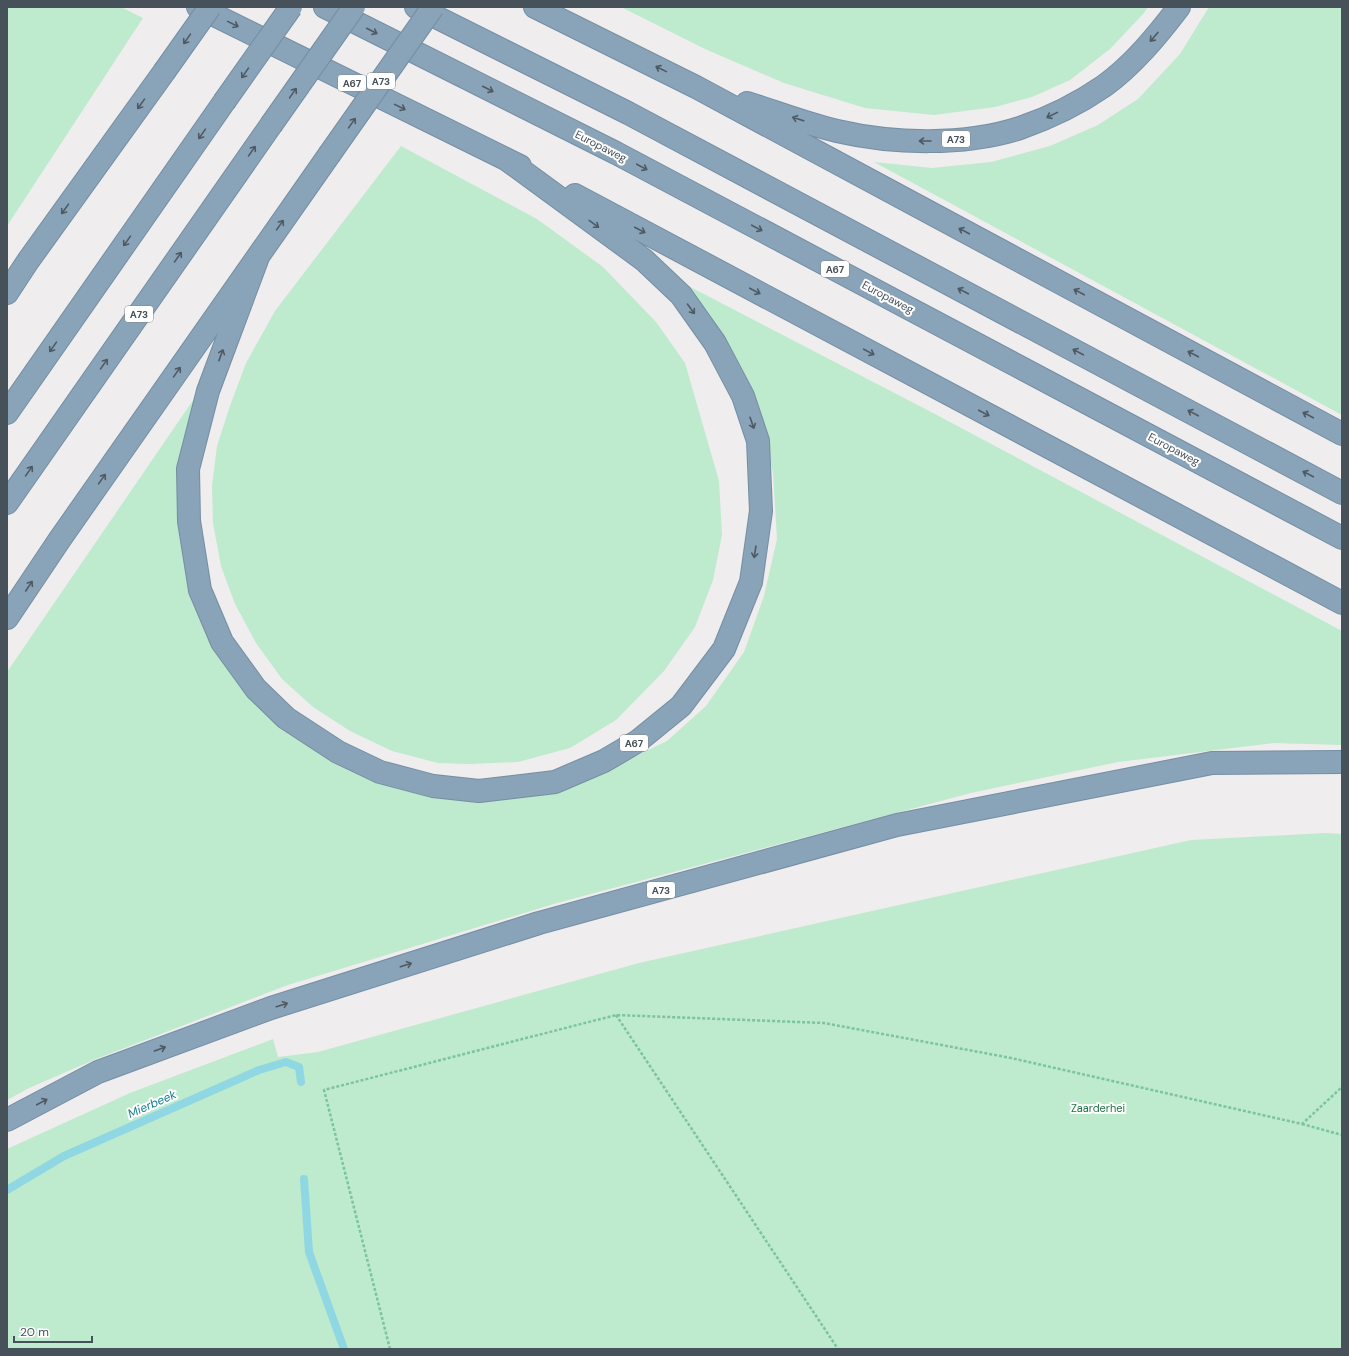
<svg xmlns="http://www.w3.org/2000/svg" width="1349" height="1356" font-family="'DM Sans',sans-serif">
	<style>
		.green { fill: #beeacd }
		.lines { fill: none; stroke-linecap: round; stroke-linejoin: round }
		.stream { stroke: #8fd7e3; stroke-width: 8 }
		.highway-casing { stroke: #748ea4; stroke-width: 24 }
		.path { stroke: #7ac59b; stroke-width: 2.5; stroke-dasharray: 3 2; stroke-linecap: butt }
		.highway { stroke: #89a3b8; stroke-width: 22 }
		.highway-bridge-casing { stroke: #748ea4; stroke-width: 24; stroke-linecap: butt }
		.highway-bridge { stroke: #89a3b8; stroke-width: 22 }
		.oneway { stroke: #4e5962 }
		.labels { text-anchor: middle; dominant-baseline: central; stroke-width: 4; stroke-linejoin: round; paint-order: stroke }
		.shield { fill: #fff; stroke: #7e858b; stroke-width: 1 }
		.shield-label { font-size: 10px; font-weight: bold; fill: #475159 }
		.street-label { font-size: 11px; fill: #475159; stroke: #fff }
		.park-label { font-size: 11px; fill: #1e7343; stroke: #fff }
		.water-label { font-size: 12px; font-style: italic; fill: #188193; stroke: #fff }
	</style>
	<rect width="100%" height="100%" fill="#efeded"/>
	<path class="green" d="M 7,7 L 121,7 L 143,18 L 7,226 Z
		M 621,7 L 1148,7 L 1144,13 L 1110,49 L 1070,80 L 1032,97 L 995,107 L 934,115 L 865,108 L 784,83 L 705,49 Z
		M 1209,7 L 1342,7 L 1342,415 L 874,162 L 932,168 L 991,162 L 1050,146 L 1098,125 L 1138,99 L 1180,54 Z
		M 401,146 L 537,219 L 603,267 L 656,322 L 685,363 L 719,481 L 722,535 L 713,580 L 695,627 L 664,671 L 616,720 L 570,748 L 518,762 L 470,764 L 438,763 L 392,751 L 350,731 L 313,707 L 282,679 L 256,643 L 235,604 L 221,566 L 213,523 L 212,486 L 217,446 L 230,406 L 246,363 L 275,311 Z
		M 673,278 L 933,413 L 1342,631 L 1342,745 L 1274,743 L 1118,762 L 971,793 L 557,903 L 288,985 L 96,1059 L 29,1088 L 7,1100 L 7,672 L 198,393 L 188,436 L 205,620 L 332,760 L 368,779 L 424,795 L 470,799 L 517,797 L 569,788 L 667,741 L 706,706 L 744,652 L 764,596 L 777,539 L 773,472 L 757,406 Z
		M 1326,833 L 1342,834 L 1342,1349 L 7,1349 L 7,1149 L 130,1093 L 273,1039 L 278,1057 L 318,1052 L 639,963 L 1191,840 Z"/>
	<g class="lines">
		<path class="stream" d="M 304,1179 L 309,1252 L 344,1349
			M 7,1190 L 64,1156 L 259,1070 L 286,1062 L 299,1067 L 301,1082"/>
		<g class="highway-casing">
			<path id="highway" d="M 198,7 L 520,166
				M 325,7 L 616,153 L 1342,538
				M 416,7 L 628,113 L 1342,493
				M 535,7 L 696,87 L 1342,434
				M 747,103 C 776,112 807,124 837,131 C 893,144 965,146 1020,128 C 1049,118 1078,104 1104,86 C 1133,65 1157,36 1179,7
				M 575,195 L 1342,603
				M 258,257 L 208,391 L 188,469 L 189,521 L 200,590 L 222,642 L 256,689 L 286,718 L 338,752 L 380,772 L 433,786 L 479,791 L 555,782 L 604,761 L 638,741 L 681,706 L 724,649 L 751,582 L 761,511 L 758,441 L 743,396 L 715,343 L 681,295 L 644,260 L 506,159
				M 7,293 L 28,261 L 164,72
				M 7,413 L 224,102
				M 7,503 L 271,125
				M 7,618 L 60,539 L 329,155
				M 7,1120 L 98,1072 L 271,1008 L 539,923 L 897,825 L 1212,763 L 1342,762"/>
		</g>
		<path class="path" d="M 616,1015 L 838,1349
			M 1302,1124 L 1342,1135
			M 390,1349 L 324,1090 L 616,1015 L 824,1023 L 1011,1058 L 1302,1124 L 1342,1087"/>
		<use href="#highway" class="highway"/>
		<g class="highway-bridge-casing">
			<path id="highway-bridge" d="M 164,72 L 210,7
				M 224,102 L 291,7
				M 271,125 L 354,7
				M 329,155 L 433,7"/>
		</g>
		<use href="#highway-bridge" class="highway-bridge"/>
	</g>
	<defs><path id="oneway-shaft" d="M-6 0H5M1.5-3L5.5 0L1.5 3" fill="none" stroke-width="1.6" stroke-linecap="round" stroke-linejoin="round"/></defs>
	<g class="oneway">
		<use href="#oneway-shaft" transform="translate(233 24) rotate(26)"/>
		<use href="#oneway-shaft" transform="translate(372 31) rotate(27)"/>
		<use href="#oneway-shaft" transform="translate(1154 37) rotate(131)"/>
		<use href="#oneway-shaft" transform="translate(187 39) rotate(125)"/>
		<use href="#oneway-shaft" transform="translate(661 69) rotate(-154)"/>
		<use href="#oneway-shaft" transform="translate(245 73) rotate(125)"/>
		<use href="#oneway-shaft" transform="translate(488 89) rotate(27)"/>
		<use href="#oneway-shaft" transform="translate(293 93) rotate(-55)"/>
		<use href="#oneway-shaft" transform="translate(141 104) rotate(126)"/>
		<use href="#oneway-shaft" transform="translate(400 107) rotate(26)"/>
		<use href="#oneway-shaft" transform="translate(1052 115) rotate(154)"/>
		<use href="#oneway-shaft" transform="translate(798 119) rotate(-162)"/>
		<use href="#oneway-shaft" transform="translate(352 123) rotate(-55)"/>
		<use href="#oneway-shaft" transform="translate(202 134) rotate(125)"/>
		<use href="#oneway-shaft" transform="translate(925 141) rotate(-180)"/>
		<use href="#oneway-shaft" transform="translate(252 151) rotate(-55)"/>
		<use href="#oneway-shaft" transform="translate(642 167) rotate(28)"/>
		<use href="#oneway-shaft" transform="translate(65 209) rotate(126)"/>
		<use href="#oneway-shaft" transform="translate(594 224) rotate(36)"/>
		<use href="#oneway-shaft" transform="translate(280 225) rotate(-55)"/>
		<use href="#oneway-shaft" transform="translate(757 228) rotate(28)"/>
		<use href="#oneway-shaft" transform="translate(640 230) rotate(28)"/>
		<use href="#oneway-shaft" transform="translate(964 231) rotate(-152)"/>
		<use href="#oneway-shaft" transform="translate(127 241) rotate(125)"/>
		<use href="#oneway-shaft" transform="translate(178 257) rotate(-55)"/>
		<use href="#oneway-shaft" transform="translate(755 291) rotate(28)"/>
		<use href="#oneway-shaft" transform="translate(963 291) rotate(-152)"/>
		<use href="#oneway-shaft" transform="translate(1079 292) rotate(-152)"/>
		<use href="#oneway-shaft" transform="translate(691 309) rotate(54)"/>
		<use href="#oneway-shaft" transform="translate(53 347) rotate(125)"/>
		<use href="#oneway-shaft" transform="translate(869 352) rotate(28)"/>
		<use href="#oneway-shaft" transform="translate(1078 352) rotate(-152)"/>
		<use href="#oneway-shaft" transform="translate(1193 354) rotate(-152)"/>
		<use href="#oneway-shaft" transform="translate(221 355) rotate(-70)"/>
		<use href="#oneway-shaft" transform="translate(104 364) rotate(-55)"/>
		<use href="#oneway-shaft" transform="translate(177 372) rotate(-55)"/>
		<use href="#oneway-shaft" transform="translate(984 413) rotate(28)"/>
		<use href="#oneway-shaft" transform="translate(1193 413) rotate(-152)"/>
		<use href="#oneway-shaft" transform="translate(1308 415) rotate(-152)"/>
		<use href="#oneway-shaft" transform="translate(752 423) rotate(71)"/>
		<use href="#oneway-shaft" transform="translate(29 471) rotate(-55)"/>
		<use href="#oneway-shaft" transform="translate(1308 474) rotate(-152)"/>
		<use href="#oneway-shaft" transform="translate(102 479) rotate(-55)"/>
		<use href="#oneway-shaft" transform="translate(755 552) rotate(99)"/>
		<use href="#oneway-shaft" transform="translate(29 586) rotate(-56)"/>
		<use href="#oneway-shaft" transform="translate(406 965) rotate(-18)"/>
		<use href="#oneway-shaft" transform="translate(282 1005) rotate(-18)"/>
		<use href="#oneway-shaft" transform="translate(160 1049) rotate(-20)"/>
		<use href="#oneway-shaft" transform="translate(42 1102) rotate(-28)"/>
	</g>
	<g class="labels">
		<g class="shield">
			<rect x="367" y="73" width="28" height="16" rx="3"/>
			<rect x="338" y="75" width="28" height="16" rx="3"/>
			<rect x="942" y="131" width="28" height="16" rx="3"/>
			<rect x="821" y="261" width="28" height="16" rx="3"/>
			<rect x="125" y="306" width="28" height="16" rx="3"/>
			<rect x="620" y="735" width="28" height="16" rx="3"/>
			<rect x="647" y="882" width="28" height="16" rx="3"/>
		</g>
		<g class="shield-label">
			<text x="381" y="81">A73</text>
			<text x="352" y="83">A67</text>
			<text x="956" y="139">A73</text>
			<text x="835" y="269">A67</text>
			<text x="139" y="314">A73</text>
			<text x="634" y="743">A67</text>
			<text x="661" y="890">A73</text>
		</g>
		<g class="street-label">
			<text transform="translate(601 146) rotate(27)">Europaweg</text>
			<text transform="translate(888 297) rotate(28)">Europaweg</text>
			<text transform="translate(1174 449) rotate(28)">Europaweg</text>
		</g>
		<g class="park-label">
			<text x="1098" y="1108">Zaarderhei</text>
		</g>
		<g class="water-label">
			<text transform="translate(152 1104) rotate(-24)">Mierbeek</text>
		</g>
	</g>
	<rect width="1349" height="1356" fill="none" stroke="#475159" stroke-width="16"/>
	<path d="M14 1336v6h78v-6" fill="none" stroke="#475159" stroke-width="2"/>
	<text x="20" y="1336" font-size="12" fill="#475159" stroke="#ffffff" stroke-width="3" paint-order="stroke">20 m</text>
</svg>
